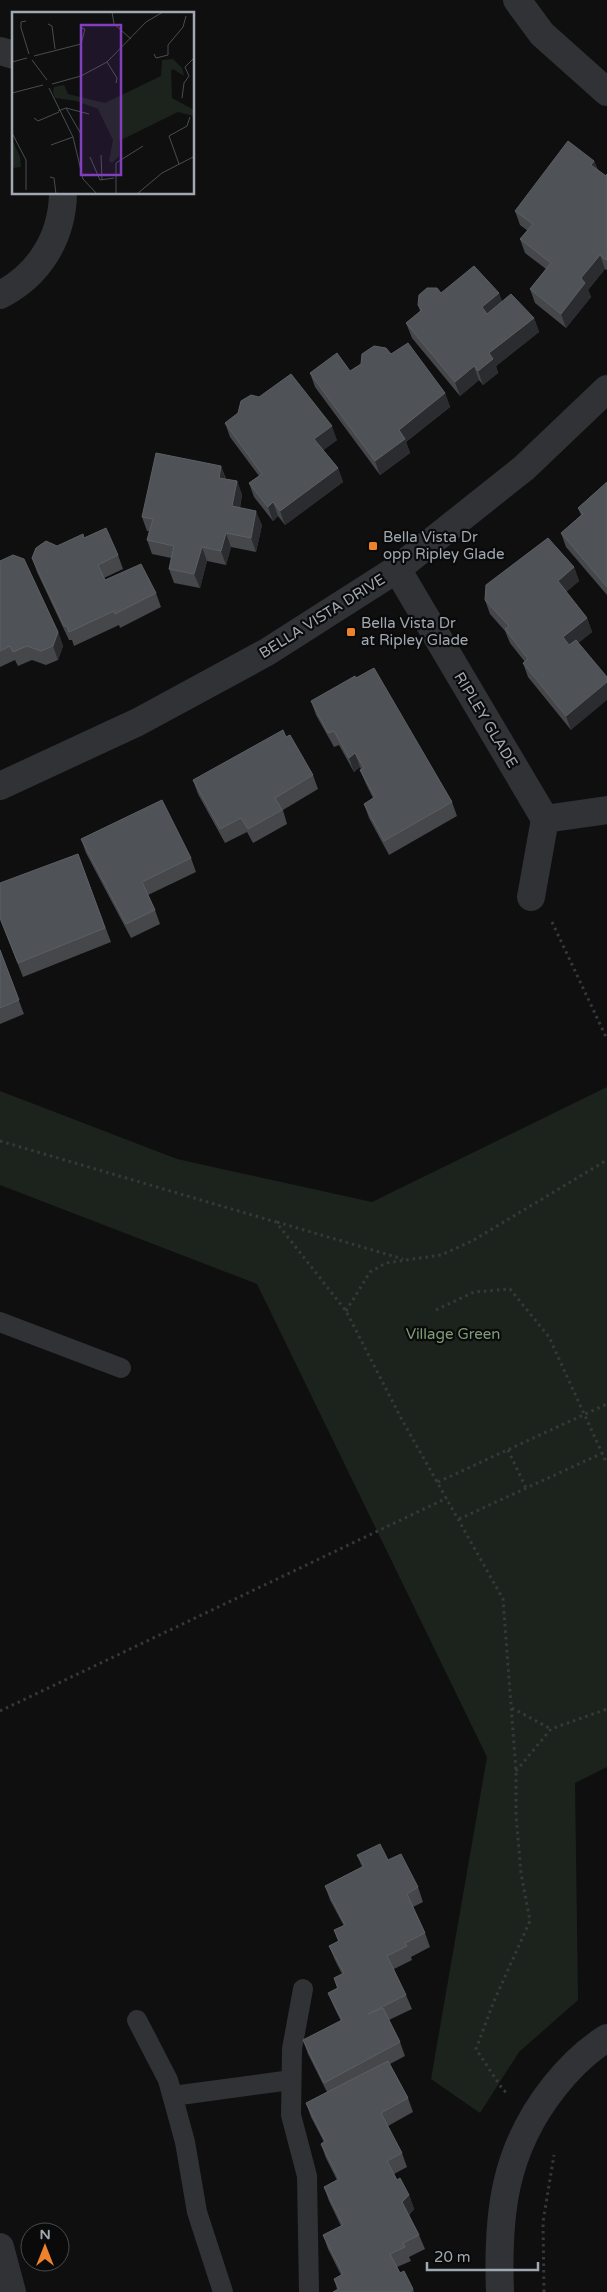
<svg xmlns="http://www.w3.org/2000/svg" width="607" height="2292" font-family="'Varela Round',sans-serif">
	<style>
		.green { fill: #1c231c }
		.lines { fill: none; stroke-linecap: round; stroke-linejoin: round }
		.path { stroke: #36393c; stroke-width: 3; stroke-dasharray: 2.5 4; stroke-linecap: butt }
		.service { stroke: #303235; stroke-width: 20 }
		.minor { stroke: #303235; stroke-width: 28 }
		.tertiary { stroke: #303235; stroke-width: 28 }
		.wall { fill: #45474b }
		.shaded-wall { fill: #2b2c2f }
		.building { fill: #4f5256; stroke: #5b6064 }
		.poi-dot { fill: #ec822b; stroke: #0a0a0b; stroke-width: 2 }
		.labels { text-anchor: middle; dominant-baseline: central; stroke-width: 4.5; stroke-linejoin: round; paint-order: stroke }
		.poi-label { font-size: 15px; fill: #a0a9b1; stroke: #0a0a0b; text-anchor: start }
		.street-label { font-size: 15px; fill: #a0a9b1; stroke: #0a0a0b }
		.park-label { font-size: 15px; fill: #7d9c77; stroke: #0a0a0b }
		.inset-road { fill: none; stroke: #494d50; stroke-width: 1 }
		.view { fill: #813fbd; fill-opacity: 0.15; stroke: #813fbd; stroke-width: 2.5 }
		.inset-edge { fill: none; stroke: #a0a9b1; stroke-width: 2.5 }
	</style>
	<rect width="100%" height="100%" fill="#0f0f10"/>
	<path class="green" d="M 607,1087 L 607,1767 L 575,1783 L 578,2000 L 519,2052 L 480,2113 L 431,2079 L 487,1757 L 257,1284 L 0,1185 L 0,1091 L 177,1159 L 372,1202 Z"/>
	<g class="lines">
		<path class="path" d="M 552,922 L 607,1039
			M 0,1141 L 276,1222 L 346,1311 L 401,1418 L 503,1599 L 516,1771 L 516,1815 L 521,1873 L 530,1921 L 494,2001 L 476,2049 L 503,2090 L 509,2094
			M 277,1222 L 403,1259
			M 436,1310 L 474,1292 L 510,1289 L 549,1337 L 607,1464
			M 346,1311 L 370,1272 L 386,1263 L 441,1255 L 472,1241 L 607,1160
			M 508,1450 L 526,1488
			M 438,1482 L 607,1404
			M 459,1519 L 607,1451
			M 512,1708 L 551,1729
			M 0,1711 L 447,1498
			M 516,1771 L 551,1729 L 607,1709
			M 544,2292 L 543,2222 L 554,2155"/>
		<path class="service" d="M 0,1322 L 121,1368
			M 303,1989 L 292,2049 L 291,2115 L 307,2176 L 309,2292
			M 137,2020 L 168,2080 L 185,2142 L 197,2212 L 223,2292
			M 173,2096 L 291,2080"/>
		<path class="minor" d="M 517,0 L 542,34 L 607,92
			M 0,51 L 14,55
			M 0,295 C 39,275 62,238 63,194
			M 397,569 L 545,819 L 531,897
			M 545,819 L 607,810
			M 500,2292 C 497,2214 504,2150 554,2087 C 569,2068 586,2051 607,2038"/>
		<path class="tertiary" d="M 0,786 L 138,722 L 267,652 L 397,569 L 524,468 L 607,389
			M 0,2247 L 12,2292"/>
	</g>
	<path class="wall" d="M 594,161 L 598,170 L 606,176 L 607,174 L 607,270 L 605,269 L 588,290 L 591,297 L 566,328 L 535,303 L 530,289 L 546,269 L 525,253 L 520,239 L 528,231 L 520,225 L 515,211 Z
		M 441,293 L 499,293 L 502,302 L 534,318 L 539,332 L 496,366 L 498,373 L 483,385 L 479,380 L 460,396 L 412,338 L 406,323 L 420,311 L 418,305 Z
		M 391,354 L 445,393 L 450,407 L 406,442 L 410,453 L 380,475 L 315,387 L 310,373 L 350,371 Z
		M 225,423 L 337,440 L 323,450 L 338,468 L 343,482 L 285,525 L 278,516 L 273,521 L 254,497 L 249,483 L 259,476 L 230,437 Z
		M 221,466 L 226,479 L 237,481 L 242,495 L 240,508 L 262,525 L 256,552 L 231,547 L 226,565 L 207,561 L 200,588 L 174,583 L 169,569 L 171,558 L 152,554 L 147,540 L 149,531 L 147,531 L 142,517 Z
		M 607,482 L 607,595 L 566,547 L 561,533 L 581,515 L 578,508 Z
		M 84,538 L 118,555 L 123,569 L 104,578 L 105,580 L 156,593 L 161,607 L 120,628 L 119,625 L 74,646 L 72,640 L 69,640 L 37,572 L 32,558 L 57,546 Z
		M 0,561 L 58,632 L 63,646 L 58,660 L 46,665 L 32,660 L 18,666 L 15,660 L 0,667 Z
		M 574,567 L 579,581 L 566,592 L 587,618 L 592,632 L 578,643 L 571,730 L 528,677 L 523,663 L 525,662 L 510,643 L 505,631 L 490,614 L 485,600 Z
		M 356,678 L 452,802 L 457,816 L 389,855 L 369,818 L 364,804 L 373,798 L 366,784 L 360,770 L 361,769 L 360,767 L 354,772 L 339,745 L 334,747 L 316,715 L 311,701 Z
		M 286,737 L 313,775 L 318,789 L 283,810 L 287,824 L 253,843 L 247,832 L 225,843 L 198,794 L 193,780 Z
		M 81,839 L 191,858 L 196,872 L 148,895 L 155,910 L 160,924 L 131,938 L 86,853 Z
		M 78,854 L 111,942 L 23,977 L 0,919 Z
		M 0,950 L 24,1014 L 0,1024 Z
		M 357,1855 L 388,1860 L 418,1887 L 423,1902 L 413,1907 L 425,1933 L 430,1947 L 411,1957 L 412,1960 L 394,1969 L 406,1995 L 412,2009 L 389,2020 L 400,2042 L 405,2056 L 390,2064 L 408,2098 L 413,2112 L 388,2126 L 402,2153 L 407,2167 L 394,2174 L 397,2180 L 409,2195 L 414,2209 L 409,2215 L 419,2235 L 425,2249 L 409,2257 L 411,2261 L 397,2267 L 400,2273 L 413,2289 L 414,2292 L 333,2292 L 337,2289 L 334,2279 L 341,2275 L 328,2249 L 323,2235 L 341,2226 L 329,2201 L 324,2187 L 337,2180 L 326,2158 L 321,2144 L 324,2142 L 311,2117 L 306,2103 L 327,2092 L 308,2054 L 303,2040 L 341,2021 L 334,2007 L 328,1993 L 337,1988 L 334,1978 L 342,1974 L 335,1960 L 329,1946 L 338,1941 L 334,1930 L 344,1926 L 330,1900 L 325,1886 L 362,1867 Z"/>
	<path class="shaded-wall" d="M 594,161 L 599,175 L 591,165 Z
		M 600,255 L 605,269 L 588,290 L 591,297 L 566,328 L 561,314 L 581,278 Z
		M 499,293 L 504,307 L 487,321 L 482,307 Z
		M 534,318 L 539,332 L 496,366 L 498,373 L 483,385 L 478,371 L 489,353 Z
		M 474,366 L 479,380 L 460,396 L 455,382 Z
		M 445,393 L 450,407 L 406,442 L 410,453 L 380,475 L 375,461 L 399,430 Z
		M 332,426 L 337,440 L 320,453 L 314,439 Z
		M 221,466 L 226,481 L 219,478 Z
		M 338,468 L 343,482 L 285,525 L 280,511 Z
		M 237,481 L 242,495 L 237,520 L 232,506 Z
		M 273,502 L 278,516 L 273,521 L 268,507 Z
		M 256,511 L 262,525 L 256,552 L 251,538 Z
		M 226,533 L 231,547 L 226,565 L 221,551 Z
		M 202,547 L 207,561 L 200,588 L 194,574 Z
		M 574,567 L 579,581 L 563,595 L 558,581 Z
		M 587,618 L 592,632 L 568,651 L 563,637 Z
		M 58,632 L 63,646 L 58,660 L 53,646 Z
		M 607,682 L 607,700 L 571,730 L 566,716 Z
		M 355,753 L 360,767 L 354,772 L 349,758 Z
		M 409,2195 L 414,2209 L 407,2216 L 402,2202 Z"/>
	<path class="building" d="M 568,141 L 594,161 L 591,165 L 606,176 L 607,174 L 607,259 L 606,260 L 600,255 L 581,278 L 585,283 L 561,314 L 530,289 L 551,263 L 520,239 L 533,224 L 515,211 Z
		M 474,266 L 499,293 L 482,307 L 487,314 L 511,294 L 534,318 L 489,353 L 493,359 L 478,371 L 474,366 L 455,382 L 406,323 L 422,310 L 418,305 L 419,295 L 427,288 L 437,288 L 441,293 Z
		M 408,343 L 445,393 L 399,430 L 405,439 L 375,461 L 310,373 L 337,353 L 350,371 L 361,364 L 362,354 L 374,346 L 386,348 L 391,354 Z
		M 291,374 L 332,426 L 314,439 L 338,468 L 280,511 L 273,502 L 268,507 L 249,483 L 262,474 L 225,423 L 238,413 L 241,401 L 251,395 L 259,397 Z
		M 156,453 L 221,466 L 219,478 L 237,481 L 232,506 L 256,511 L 251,538 L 226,533 L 221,551 L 202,547 L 194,574 L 169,569 L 174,546 L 147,540 L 153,519 L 142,517 Z
		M 607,482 L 607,587 L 561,533 L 583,514 L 578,508 Z
		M 106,528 L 118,555 L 98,565 L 105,580 L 141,564 L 156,593 L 115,614 L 114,611 L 69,632 L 67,626 L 64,626 L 32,558 L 36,548 L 46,541 L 57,546 L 83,534 L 84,538 Z
		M 548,538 L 574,567 L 558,581 L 587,618 L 563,637 L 569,645 L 576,640 L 607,677 L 607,682 L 566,716 L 523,663 L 528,659 L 505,629 L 509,626 L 485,600 L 486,585 Z
		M 13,555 L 24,559 L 58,632 L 53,646 L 41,651 L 27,646 L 13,652 L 10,646 L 0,651 L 0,561 Z
		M 374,668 L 452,802 L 384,841 L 364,804 L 375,797 L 360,770 L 364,768 L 355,753 L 349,758 L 334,731 L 328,733 L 311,701 L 355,676 L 356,678 Z
		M 283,730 L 286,737 L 290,735 L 313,775 L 275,798 L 282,810 L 248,829 L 241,818 L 220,829 L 193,780 Z
		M 162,800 L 191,858 L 142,882 L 155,910 L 126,924 L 81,839 Z
		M 78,854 L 105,928 L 18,963 L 0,918 L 0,883 Z
		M 0,950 L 19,1000 L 0,1008 Z
		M 380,1844 L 388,1860 L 401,1854 L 418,1887 L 407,1894 L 425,1933 L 405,1943 L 407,1946 L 387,1956 L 406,1995 L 368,2014 L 383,2008 L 400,2042 L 324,2083 L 303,2040 L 342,2020 L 328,1993 L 338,1988 L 334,1978 L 344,1973 L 329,1946 L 339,1941 L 334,1930 L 345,1925 L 325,1886 L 364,1866 L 357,1855 Z
		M 388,2061 L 408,2098 L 381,2113 L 402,2153 L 387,2161 L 397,2180 L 400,2178 L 409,2195 L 402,2202 L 419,2235 L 403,2243 L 405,2247 L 390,2254 L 400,2273 L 404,2271 L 413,2289 L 409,2292 L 333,2292 L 339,2289 L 334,2279 L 343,2274 L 323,2235 L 343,2225 L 324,2187 L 339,2179 L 321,2144 L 325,2141 L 306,2103 Z"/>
	<g class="poi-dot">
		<rect x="368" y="541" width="10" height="10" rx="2.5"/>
		<rect x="346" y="627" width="10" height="10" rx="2.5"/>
	</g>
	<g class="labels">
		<g class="poi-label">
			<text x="383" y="537">Bella Vista Dr<tspan x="383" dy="17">opp Ripley Glade</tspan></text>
			<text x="361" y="623">Bella Vista Dr<tspan x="361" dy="17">at Ripley Glade</tspan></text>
		</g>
		<g class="street-label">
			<text transform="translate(322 616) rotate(-32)">BELLA VISTA DRIVE</text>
			<text transform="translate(486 720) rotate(59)">RIPLEY GLADE</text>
		</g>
		<g class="park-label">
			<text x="453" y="1334">Village Green</text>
		</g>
	</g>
	<g transform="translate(12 12)">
		<rect width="182" height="182" fill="#0f0f10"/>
		<path d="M 161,47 L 170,56 L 172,64 L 161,57 L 159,59 L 160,86 L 182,98 L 182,104 L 166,100 L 107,129 L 107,144 L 100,151 L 97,149 L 101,128 L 86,97 L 65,89 L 43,86 L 41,80 L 42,75 L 52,73 L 56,82 L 93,91 L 149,64 L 150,48 ZM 0,127 L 8,145 L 9,155 L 0,156 Z" fill="#1c231c"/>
		<path class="inset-road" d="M 100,0 L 102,12 L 119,27M 14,9 L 9,10 L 9,16 L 17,42M 36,12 L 40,14 L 43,37M 142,42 L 144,46 L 156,43 L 156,33 L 171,15 L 174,4M 22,44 L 69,32 L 73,17 L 69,16M 20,48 L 35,68M 0,50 L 15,46M 95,50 L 105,66 L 104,71M 177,64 L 173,55 L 182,46M 40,72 L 69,64 L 95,50 L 134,10 L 151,0M 37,76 L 61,125 L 71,167 L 85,182M 0,81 L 31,73M 170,86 L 172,71 L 177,64M 54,96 L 69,122M 46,99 L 54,96 L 77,102M 22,106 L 26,109 L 47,100M 0,121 L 14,148 L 14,178M 39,133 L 61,125M 89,143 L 90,168M 78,145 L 88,168 L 102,166M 167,152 L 157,124 L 175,114 L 178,105M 38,165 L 42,166 L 44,182M 104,182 L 104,151 L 131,134M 125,182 L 150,161 L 183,144"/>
		<path class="view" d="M 69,13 L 109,13 L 109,163 L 69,163 Z"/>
		<rect width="182" height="182" class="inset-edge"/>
	</g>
	<g transform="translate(45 2247)"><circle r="24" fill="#0a0a0b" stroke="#464a4d"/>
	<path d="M0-4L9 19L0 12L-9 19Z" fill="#ec822b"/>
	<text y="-8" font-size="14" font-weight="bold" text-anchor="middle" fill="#a0a9b1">N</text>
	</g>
	<path d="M427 2262v8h111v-8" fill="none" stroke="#a0a9b1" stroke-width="2.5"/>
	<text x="434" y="2262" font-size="15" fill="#a0a9b1" stroke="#0a0a0b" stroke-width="4" paint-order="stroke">20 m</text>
</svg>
